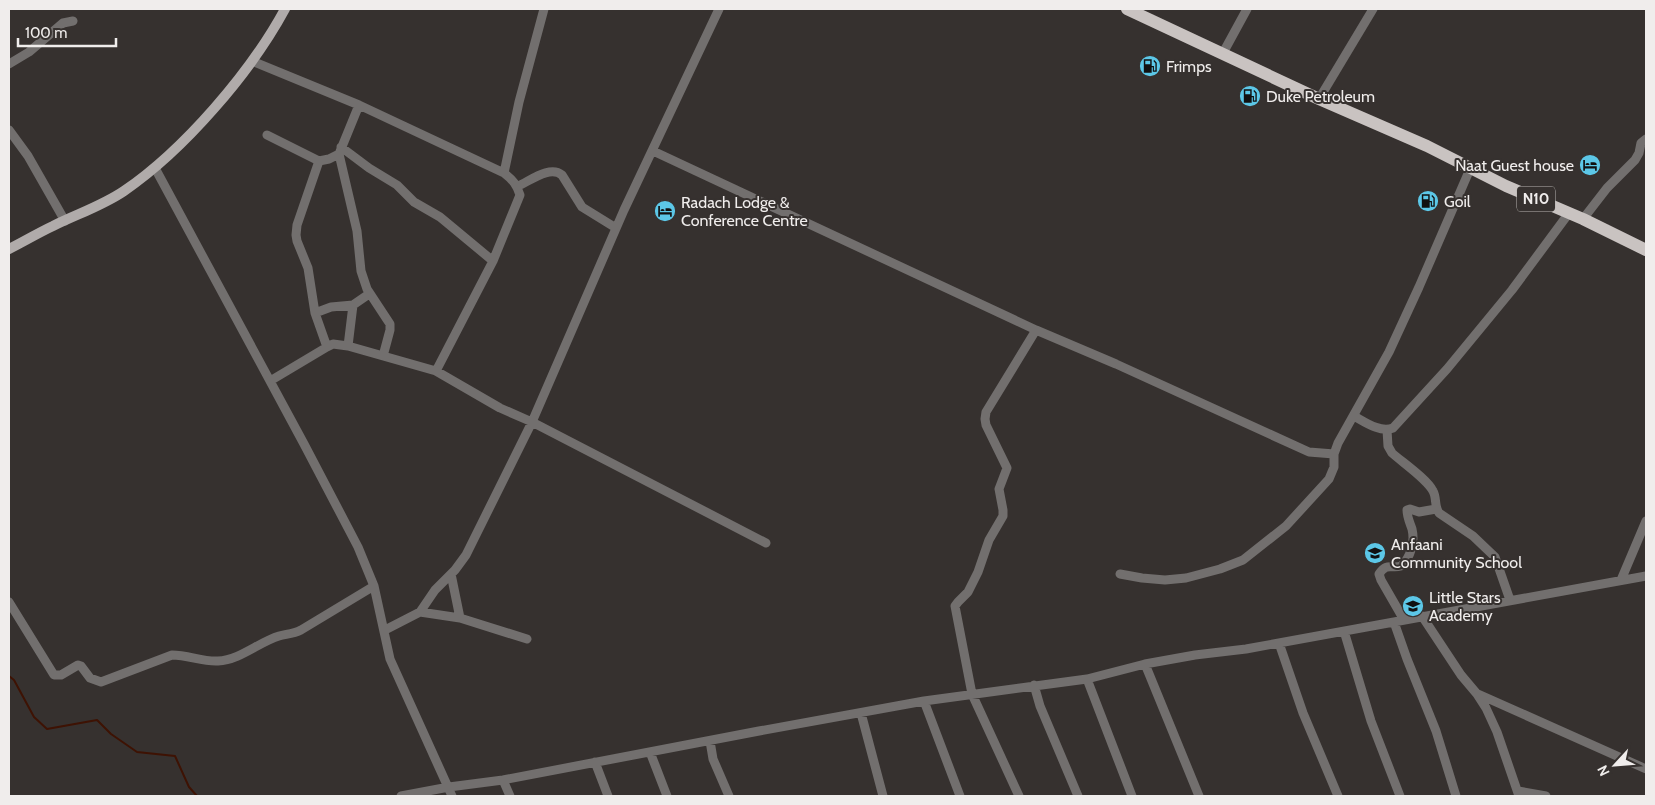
<svg xmlns="http://www.w3.org/2000/svg" width="1655" height="805" font-family="Cabin,sans-serif">
	<style>
		.lines { fill: none; stroke-linecap: round; stroke-linejoin: round }
		.stream { stroke: #3e1203; stroke-width: 2 }
		.minor { stroke: #726f6e; stroke-width: 9 }
		.major { stroke: #b0abaa; stroke-width: 10 }
		.highway { stroke: #c9c3c1; stroke-width: 12 }
		.labels { text-anchor: middle; dominant-baseline: central; stroke-width: 4; stroke-linejoin: round; paint-order: stroke }
		.shield { fill: #36312f; stroke: #b8b5b3; stroke-width: 1 }
		.shield-label { font-size: 15px; font-weight: bold; fill: #f0edec }
		.poi-label { font-size: 16px; fill: #f0edec; stroke: #36312f; text-anchor: start }
	</style>
	<rect width="100%" height="100%" fill="#36312f"/>
	<g class="lines">
		<path class="stream" d="M 9,676 L 14,680 L 34,717 L 47,729 L 97,720 L 111,734 L 137,752 L 175,756 L 189,787 L 197,796"/>
		<path class="minor" d="M 1223,53 L 1247,9
			M 252,61 L 359,105 L 504,173 C 513,180 517,185 520,195 L 493,261 L 436,371
			M 9,64 L 29,52 L 63,23 L 73,21
			M 1319,99 L 1373,9
			M 9,130 L 28,156 L 65,221
			M 267,135 L 319,161 L 329,159 L 339,154 L 359,105
			M 341,147 L 369,168 L 397,185 L 414,202 L 440,217 L 493,261
			M 653,151 L 1036,330 L 1116,364 L 1309,452 L 1334,454 L 1338,443 L 1389,352 L 1419,287 L 1470,169
			M 339,154 L 357,231 L 361,271 L 367,289 L 390,324 L 390,330 L 383,356
			M 319,161 L 297,225 L 296,235 L 297,241 L 308,268 L 315,313 L 327,347
			M 155,168 L 304,444 L 358,547 L 374,586 L 390,659 L 452,796
			M 504,173 L 519,102 L 544,9
			M 518,186 C 530,181 550,165 562,175 L 582,207 L 616,228
			M 1583,219 L 1607,188 L 1635,160 L 1639,153 L 1641,143 L 1646,139
			M 315,313 L 331,307 L 353,305 L 369,294
			M 348,346 L 353,305
			M 270,381 L 327,347 L 333,344 L 348,346 L 436,371 L 500,408 L 532,422 L 766,543
			M 1354,416 C 1365,422 1380,433 1393,428 L 1447,369 L 1512,290 L 1569,213
			M 1387,430 L 1388,446 L 1392,453 C 1402,462 1427,479 1433,491 C 1437,498 1434,506 1439,513 L 1473,536 L 1495,557 L 1510,600
			M 451,574 L 460,618
			M 1120,574 L 1142,578 L 1165,580 L 1186,578 L 1220,569 L 1243,560 L 1286,526 L 1329,479 L 1334,467 L 1334,454
			M 1621,580 L 1646,521
			M 9,602 L 54,675 L 61,675 L 78,665 L 81,666 L 90,678 L 101,682 L 172,655 C 188,655 203,662 218,661 C 240,660 259,642 279,636 C 286,634 293,634 301,630 L 374,586
			M 420,612 L 460,618 L 527,639
			M 1422,616 L 1461,675 L 1477,694 L 1486,708 L 1497,732 L 1519,796
			M 1404,620 L 1381,580 L 1379,574 C 1387,562 1391,569 1401,566 C 1411,557 1415,542 1412,529 C 1410,523 1407,517 1407,510 L 1410,509 L 1419,512 L 1436,509
			M 1394,622 L 1407,659 L 1436,731 L 1456,796
			M 385,630 L 420,612 L 435,590 L 455,570 L 466,555 L 532,422 L 624,210 L 719,9
			M 1344,631 L 1371,721 L 1400,796
			M 1279,643 L 1303,713 L 1338,796
			M 1145,664 L 1199,796
			M 1087,679 L 1132,796
			M 1034,685 L 1040,706 L 1078,796
			M 1478,694 L 1646,769
			M 924,701 L 960,796
			M 861,713 L 883,796
			M 710,741 L 713,759 L 729,796
			M 650,752 L 667,796
			M 595,762 L 608,796
			M 503,780 L 510,796
			M 1518,791 L 1546,796
			M 401,796 L 449,787 L 503,780 L 759,731 L 924,701 L 1087,679 L 1145,664 L 1195,655 L 1246,649 L 1646,576
			M 1019,796 L 972,694 L 955,606 L 958,602 L 968,592 L 978,572 L 989,540 L 1003,516 L 1003,510 L 999,489 L 1007,468 L 986,425 L 985,419 L 986,412 L 1036,330"/>
		<path class="major" d="M 9,249 C 23,242 38,233 53,226 C 77,214 102,206 124,191 C 184,150 251,72 285,9"/>
		<path class="highway" d="M 1127,9 L 1319,99 L 1427,146 L 1506,186 L 1583,219 L 1646,250"/>
	</g>
	<defs>
		<g id="fuel-disc" transform="scale(1.125)"><circle r="9.5" fill="#5cc7e7" stroke="#36312f"/><path d="M-5.5-6h7V0h2V4h1.3V-2.5L3-4.5l.8-.8L6-3V5H2.5V1h-1V6h-7ZM-4.2-4.7v3.2H.2V-4.7Z" fill="#111"/></g>
		<g id="hotel-disc" transform="scale(1.125)"><circle r="9.5" fill="#5cc7e7" stroke="#36312f"/><path d="M-6-4.5h1.5V1H6V5H4.5V3h-9V5H-6ZM-4 0a1.8 1.8 0 1 1 3.6 0ZM.5 0V-2.5h3Q6-2.5 6 0Z" fill="#111"/></g>
		<g id="school-disc" transform="scale(1.125)"><circle r="9.5" fill="#5cc7e7" stroke="#36312f"/><path d="M0-5L7-2L0 1L-7-2ZM-4 1L0 2.5L4 1V4Q0 6-4 4Z" fill="#111"/></g>
	</defs>
	<g fill-rule="evenodd">
		<use href="#fuel-disc" x="1150" y="66"/>
		<use href="#fuel-disc" x="1250" y="96"/>
		<use href="#hotel-disc" x="1590" y="165"/>
		<use href="#fuel-disc" x="1428" y="201"/>
		<use href="#hotel-disc" x="665" y="211"/>
		<use href="#school-disc" x="1375" y="553"/>
		<use href="#school-disc" x="1413" y="606"/>
	</g>
	<g class="labels">
		<rect class="shield" x="1517" y="186.5" width="38" height="25" rx="4"/>
		<g class="shield-label">
			<text x="1536" y="199">N10</text>
		</g>
		<g class="poi-label">
			<text x="1166" y="66">Frimps</text>
			<text x="1266" y="96">Duke Petroleum</text>
			<text x="1574" y="165" text-anchor="end">Naat Guest house</text>
			<text x="1444" y="201">Goil</text>
			<text x="681" y="202">Radach Lodge &amp;<tspan x="681" dy="18">Conference Centre</tspan></text>
			<text x="1391" y="544">Anfaani<tspan x="1391" dy="18">Community School</tspan></text>
			<text x="1429" y="597">Little Stars<tspan x="1429" dy="18">Academy</tspan></text>
		</g>
	</g>
	<rect width="1655" height="805" fill="none" stroke="#f0edec" stroke-width="20"/>
	<g transform="translate(1615 765) rotate(244)" stroke="#36312f" stroke-width="4" paint-order="stroke">
	<path d="M0-4L9 19L0 12L-9 19Z" fill="#f0edec"/>
	<text y="-8" font-size="14" font-weight="bold" text-anchor="middle" fill="#f0edec">N</text>
	</g>
	<path d="M18 38v8h98v-8" fill="none" stroke="#f0edec" stroke-width="2.5"/>
	<text x="25" y="38" font-size="15" fill="#f0edec" stroke="#36312f" stroke-width="4" paint-order="stroke">100 m</text>
</svg>
